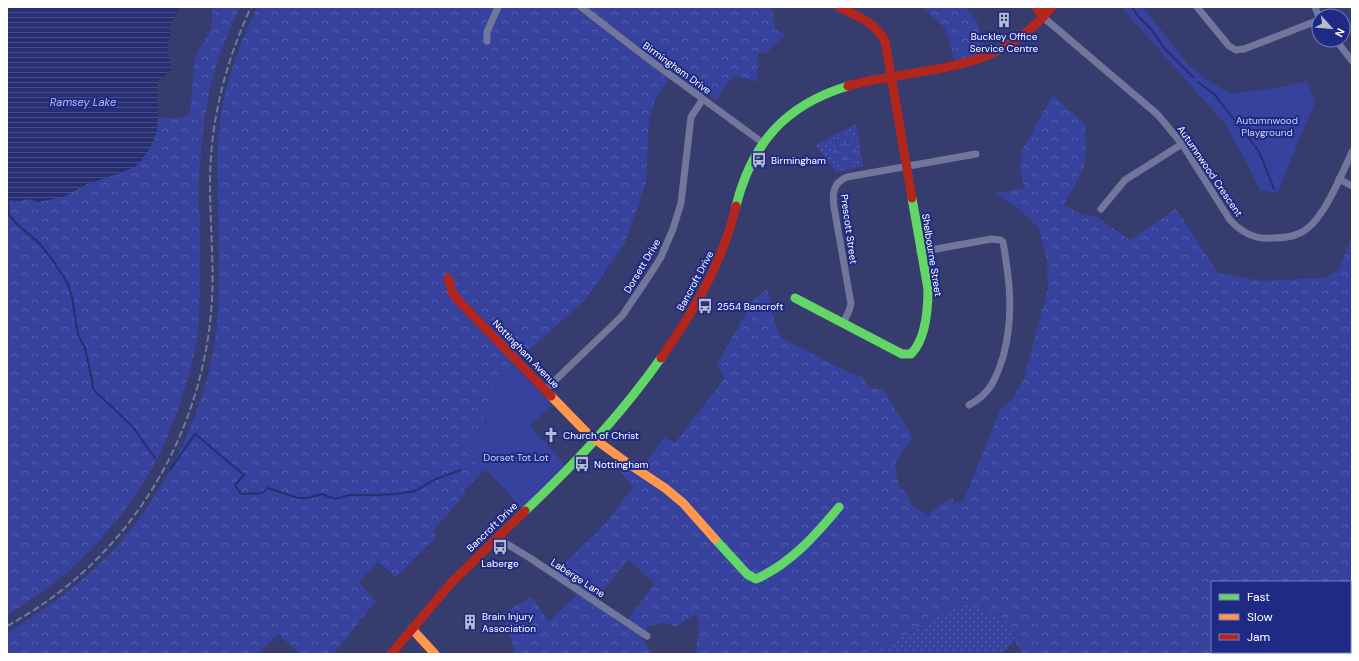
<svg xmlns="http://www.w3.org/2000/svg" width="1359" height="661" font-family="'DM Sans',sans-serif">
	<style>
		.grass { fill: url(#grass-dots); fill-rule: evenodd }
		.forest { fill: url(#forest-crowns); fill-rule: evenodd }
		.wetland { fill: url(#wetland-marsh) }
		.park { fill: #36429d }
		.water { fill: url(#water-rules) }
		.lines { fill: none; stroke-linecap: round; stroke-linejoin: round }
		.stream { stroke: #272e71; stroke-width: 2 }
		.street { stroke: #72769b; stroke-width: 7 }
		.fast { stroke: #63d668; stroke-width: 9 }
		.slow { stroke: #ff974d; stroke-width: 9 }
		.jam { stroke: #b3261e; stroke-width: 9 }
		.rail { stroke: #72789b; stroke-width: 2; stroke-dasharray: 7 3; stroke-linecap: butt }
		.labels { text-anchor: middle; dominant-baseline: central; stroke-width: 4; stroke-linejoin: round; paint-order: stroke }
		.poi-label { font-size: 10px; fill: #fff; stroke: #1f2a84; text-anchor: start }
		.street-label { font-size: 10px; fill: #fff; stroke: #1f2a84 }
		.park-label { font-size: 10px; fill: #cbd1f7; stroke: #1f2a84 }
		.water-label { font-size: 11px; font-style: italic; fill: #b3bbf1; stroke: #1f2a84 }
	</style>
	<defs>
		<pattern id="grass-dots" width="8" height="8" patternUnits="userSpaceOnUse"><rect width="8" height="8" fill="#36429d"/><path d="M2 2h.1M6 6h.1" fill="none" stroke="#545eac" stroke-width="1.8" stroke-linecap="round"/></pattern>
		<pattern id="forest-crowns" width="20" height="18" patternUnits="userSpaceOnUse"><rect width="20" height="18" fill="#36429d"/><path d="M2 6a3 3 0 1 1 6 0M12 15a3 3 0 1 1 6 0" fill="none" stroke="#545eac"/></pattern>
		<pattern id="wetland-marsh" width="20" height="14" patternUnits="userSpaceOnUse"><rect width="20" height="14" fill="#36429d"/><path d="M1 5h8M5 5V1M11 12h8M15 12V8" fill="none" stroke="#545eac"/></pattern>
		<pattern id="water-rules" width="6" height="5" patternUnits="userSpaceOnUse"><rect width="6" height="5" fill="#272e71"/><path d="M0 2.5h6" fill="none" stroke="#474d86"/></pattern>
	</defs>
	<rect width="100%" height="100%" fill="#363c6d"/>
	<path class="grass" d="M 856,124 L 863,166 L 836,172 L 816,145 ZM 849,136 L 855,140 L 841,166 L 835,162 L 833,160 L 836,140 Z
		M 970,604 L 1008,622 L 1015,640 L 1002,654 L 857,654 L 878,650 L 926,624 L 953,606 Z"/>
	<path class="forest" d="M 213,7 L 240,7 C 229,31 219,55 212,81 C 204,112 201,147 199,180 C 198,193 199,207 200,221 C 200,258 201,294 198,331 C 196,348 192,365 187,381 C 161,480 95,564 7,615 L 7,200 L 19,201 L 29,199 L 38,202 L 49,199 L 67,195 L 87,184 L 118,174 L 141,161 L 155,138 L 157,130 L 158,118 L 182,118 L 190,114 L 194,62 L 198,51 L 211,29 Z
		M 257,7 L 772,7 L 775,29 L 786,34 L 766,53 L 758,53 L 757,82 L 734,75 L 716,100 L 707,94 L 704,99 L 672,76 L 656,97 L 649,119 L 646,183 L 625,243 L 593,289 L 582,303 L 513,364 L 499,380 L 483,412 L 487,429 L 471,444 L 462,448 L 484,470 L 463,491 L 465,494 L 433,531 L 437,536 L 396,578 L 379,562 L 358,582 L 376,601 L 333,654 L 300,654 L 278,634 L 257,654 L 7,654 L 7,633 C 46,609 85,581 116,547 C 171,487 214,393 218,311 C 219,279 219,247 218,215 C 218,179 215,143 222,108 C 229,72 242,40 257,7 Z
		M 921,7 L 965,7 L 977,21 L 986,57 L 956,65 L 945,28 L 926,10 Z
		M 1053,95 L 1085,125 L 1086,143 L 1084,167 L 1064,205 L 1082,215 L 1097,217 L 1130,240 L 1176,209 L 1218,273 L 1261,281 L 1325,278 L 1338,271 L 1352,237 L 1352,654 L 1022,654 L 1015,640 L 1008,622 L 970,604 L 953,606 L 926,624 L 878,650 L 857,654 L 697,654 L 696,653 L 699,623 L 696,614 L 675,627 L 662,622 L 648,627 L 642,638 L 652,654 L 516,654 L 504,618 L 513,607 L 532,597 L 549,622 L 580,591 L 554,574 L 605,524 L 633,487 L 621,473 L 630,460 L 644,466 L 664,437 L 675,443 L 725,378 L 717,365 L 752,302 L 766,290 C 772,297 771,302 772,311 C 773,320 777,329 782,338 L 848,372 L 864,378 L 867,385 L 871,389 L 876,388 L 883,389 L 912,436 L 911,441 L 901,453 L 895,465 L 899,487 L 905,492 L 912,505 L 923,512 L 929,515 L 939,506 L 952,498 L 954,502 L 960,503 L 964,500 L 1000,410 L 1013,399 L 1024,378 L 1048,289 L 1047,259 L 1039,228 L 1023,213 L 996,193 L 1024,188 L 1020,169 L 1022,150 ZM 628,560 L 655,584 L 626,621 L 595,600 ZM 1212,582 L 1350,582 L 1350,652 L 1212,652 Z"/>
	<path class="wetland" d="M 842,135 L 852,137 C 856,141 857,144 857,149 C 858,152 859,156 858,159 C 854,169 838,168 833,160 C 834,151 833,139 842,135 Z"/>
	<path class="park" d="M 1121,7 L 1143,7 L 1188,64 L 1203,77 L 1230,94 L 1282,87 L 1307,81 L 1315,102 L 1277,193 L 1260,190 L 1239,148 L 1225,124 Z
		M 513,364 L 552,405 L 530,426 L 569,469 L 525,511 L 489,473 L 484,470 L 461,448 L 471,444 L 487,429 L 483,412 L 499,380 Z"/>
	<path class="water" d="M 7,7 L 179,7 C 177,15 174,20 169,27 L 171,38 L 167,43 L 171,69 L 168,73 L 158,81 L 157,85 L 158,104 L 157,130 L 150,148 L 141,161 L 134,167 L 125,171 L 87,184 L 67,195 L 59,198 L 38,202 L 29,199 L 19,201 L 7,200 Z"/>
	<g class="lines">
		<path class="stream" d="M 1132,7 L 1138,16 L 1152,30 L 1165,49 L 1193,77
			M 1198,82 L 1214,94 L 1258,150 L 1265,166 L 1274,189
			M 8,200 L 9,215 L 18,225 L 40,244 L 54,262 L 67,282 L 72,296 L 78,335 L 85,348 L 92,379 L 93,389 L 132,426 L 155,458
			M 170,470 L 195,434 L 244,475 L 235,485 L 241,494 L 262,493 L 268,488 L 298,498 L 308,498 L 322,494 L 335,499 L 350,495 L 378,495 L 395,494 L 415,491 L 436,479 L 461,470"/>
		<path class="street" d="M 581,7 L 647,58 L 763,143
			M 1197,7 L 1229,46 L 1236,50 L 1244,49 L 1319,20
			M 1315,7 L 1319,17
			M 1043,17 L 1157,114 L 1163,121 L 1182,144 L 1230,220 C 1242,233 1256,240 1273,238 C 1282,238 1292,237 1300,233 C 1323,223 1341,175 1352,152
			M 1336,40 L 1352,61
			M 487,41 L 487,32 L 498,7
			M 1339,179 L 1352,186
			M 1101,209 L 1125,180 L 1182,144
			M 920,252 L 991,239 L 1000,240 L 1003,242 C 1010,282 1014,317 1003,357 C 996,379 990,394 969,405
			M 843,323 L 849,311 L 851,304 L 834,207 C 832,193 833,183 847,177 L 976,154
			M 545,390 L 622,316 L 651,273 L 661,257 L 673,229 L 681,203 L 691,117 L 703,99
			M 497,538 L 530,558 L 647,636"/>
		<path class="fast" d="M 736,206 C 752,143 785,105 848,86
			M 795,298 L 902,354 L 911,354 C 926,339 928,309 928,289 L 912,198
			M 525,511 C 575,464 621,415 661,358
			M 715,539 L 747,574 L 756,579 C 790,564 816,535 839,507"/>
		<path class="slow" d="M 551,396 L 588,434 L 626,462 L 665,488 L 683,503 L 715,539
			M 412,629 L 435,654"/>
		<path class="jam" d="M 839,7 C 857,16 875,22 885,41 L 912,198
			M 1036,7 L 1043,17
			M 848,86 C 860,82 873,80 886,78 C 955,65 1003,65 1052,7
			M 448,278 L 453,294 L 458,300 L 551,396
			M 661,358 C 694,311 723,262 736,206
			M 391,654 L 452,582 L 525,511"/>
		<path class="rail" d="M 7,626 C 128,561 204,436 212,300 C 214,262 210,223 210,184 C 210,122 225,63 251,7"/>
	</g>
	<defs>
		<g id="building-bare" transform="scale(1.2)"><path d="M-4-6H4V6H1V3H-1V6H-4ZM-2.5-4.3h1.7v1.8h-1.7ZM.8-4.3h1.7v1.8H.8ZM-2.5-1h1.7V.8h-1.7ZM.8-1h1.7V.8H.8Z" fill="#b9bbcc" stroke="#1f2a84" stroke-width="2.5" paint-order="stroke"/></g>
		<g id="bus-bare" transform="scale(1.2)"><path d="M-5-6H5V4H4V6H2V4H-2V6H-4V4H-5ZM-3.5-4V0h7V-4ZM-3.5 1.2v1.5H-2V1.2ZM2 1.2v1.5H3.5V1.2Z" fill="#b9bbcc" stroke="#1f2a84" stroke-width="2.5" paint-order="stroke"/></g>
		<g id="church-bare" transform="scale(1.2)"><path d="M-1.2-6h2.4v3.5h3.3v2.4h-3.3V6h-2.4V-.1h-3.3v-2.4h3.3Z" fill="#b9bbcc" stroke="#1f2a84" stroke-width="2.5" paint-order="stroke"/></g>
	</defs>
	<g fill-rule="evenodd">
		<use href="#building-bare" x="1004" y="20"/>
		<use href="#bus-bare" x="759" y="160"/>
		<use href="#bus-bare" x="705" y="306"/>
		<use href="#church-bare" x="551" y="435"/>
		<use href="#bus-bare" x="582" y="464"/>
		<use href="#bus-bare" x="500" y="547"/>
		<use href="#building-bare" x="470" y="622"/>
	</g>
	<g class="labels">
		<g class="poi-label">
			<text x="1004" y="36" text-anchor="middle">Buckley Office<tspan x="1004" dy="12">Service Centre</tspan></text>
			<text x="771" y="160">Birmingham</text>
			<text x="717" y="306">2554 Bancroft</text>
			<text x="563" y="435">Church of Christ</text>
			<text x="594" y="464">Nottingham</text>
			<text x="500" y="563" text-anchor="middle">Laberge</text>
			<text x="482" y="616">Brain Injury<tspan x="482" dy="12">Association</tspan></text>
		</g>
		<g class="street-label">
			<text transform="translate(677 68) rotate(36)">Birmingham Drive</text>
			<text transform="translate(1210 171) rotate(56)">Autumnwood Crescent</text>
			<text transform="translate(849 229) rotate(82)">Prescott Street</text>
			<text transform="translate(932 255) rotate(81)">Shelbourne Street</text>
			<text transform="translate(642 266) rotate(-59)">Dorsett Drive</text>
			<text transform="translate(695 281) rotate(-62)">Bancroft Drive</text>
			<text transform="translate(526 354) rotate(46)">Nottingham Avenue</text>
			<text transform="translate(492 527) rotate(-44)">Bancroft Drive</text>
			<text transform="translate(578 578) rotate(33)">Laberge Lane</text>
		</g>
		<g class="park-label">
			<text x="1267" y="120">Autumnwood<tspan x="1267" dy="12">Playground</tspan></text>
			<text x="516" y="457">Dorset Tot Lot</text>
		</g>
		<g class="water-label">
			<text x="83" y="102">Ramsey Lake</text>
		</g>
	</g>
	<rect width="1359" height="661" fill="none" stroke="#ffffff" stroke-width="16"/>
	<rect x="1211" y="581" width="140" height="72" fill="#1f2a84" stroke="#797fb5"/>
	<rect x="1219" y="594" width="20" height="6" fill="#63d668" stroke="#797fb5"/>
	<text x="1247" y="601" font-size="12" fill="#ffffff">Fast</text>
	<rect x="1219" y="614" width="20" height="6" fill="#ff974d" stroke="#797fb5"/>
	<text x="1247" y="621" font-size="12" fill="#ffffff">Slow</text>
	<rect x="1219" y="634" width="20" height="6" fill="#b3261e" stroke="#797fb5"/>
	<text x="1247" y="641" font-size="12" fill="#ffffff">Jam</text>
	<g transform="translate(1331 28) rotate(117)"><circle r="19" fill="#1f2a84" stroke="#797fb5"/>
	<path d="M0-3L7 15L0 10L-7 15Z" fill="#b9bbcc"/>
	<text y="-6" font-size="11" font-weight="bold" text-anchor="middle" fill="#ffffff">N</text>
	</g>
</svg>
